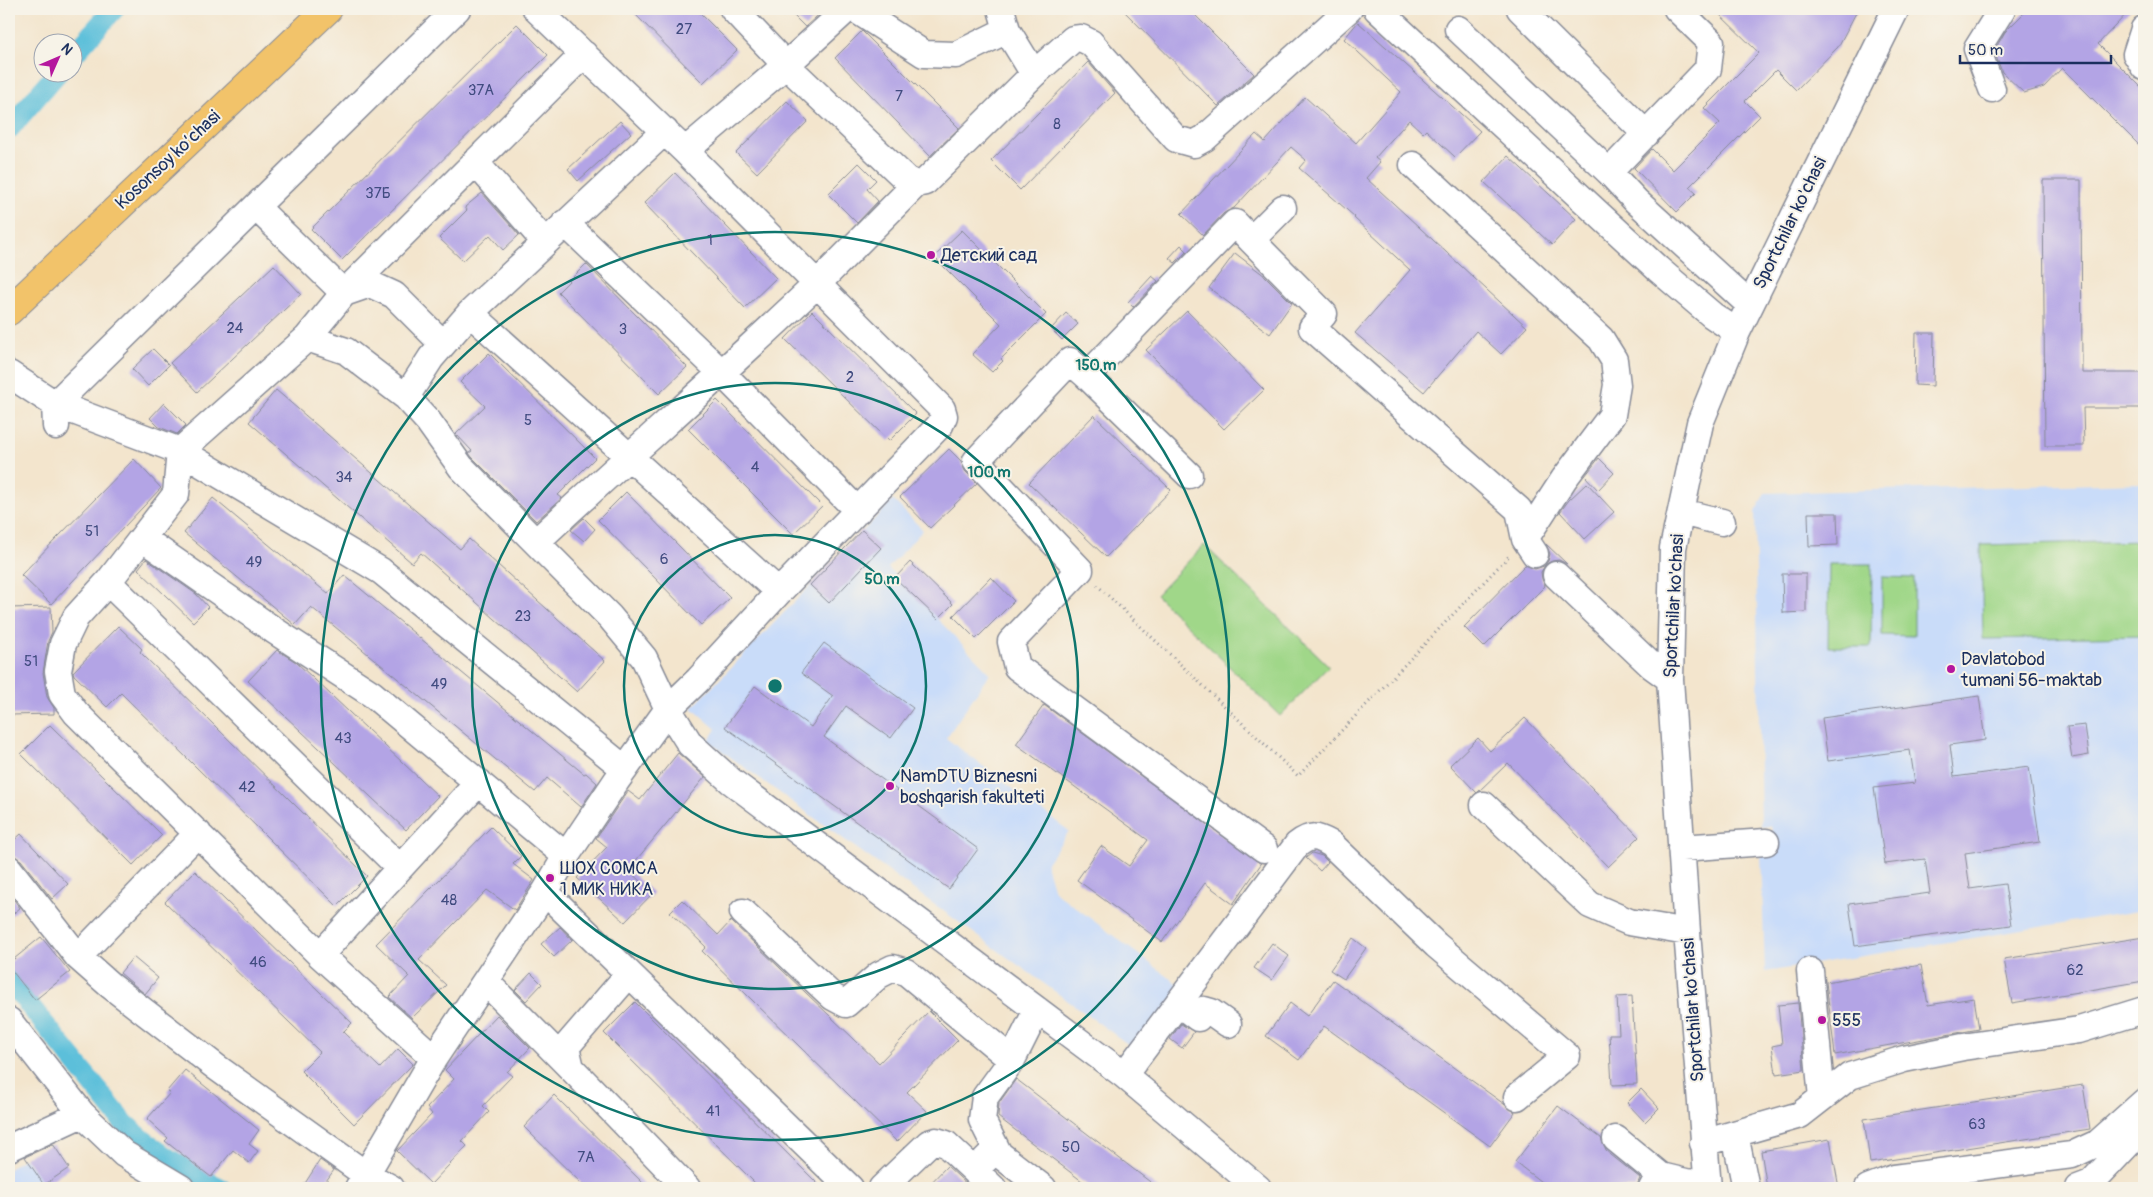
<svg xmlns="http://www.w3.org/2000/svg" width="2153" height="1197" font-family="Pangolin,sans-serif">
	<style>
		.built { fill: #c9dcf9 }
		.green { fill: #a0d789; stroke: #5e8374 }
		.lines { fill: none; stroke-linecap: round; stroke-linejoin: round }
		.canal { stroke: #5cbfda; stroke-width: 21 }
		.building { fill: #b3a4e5 }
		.minor-casing { stroke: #878a96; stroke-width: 29 }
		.major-casing { stroke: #878a96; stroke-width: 30 }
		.path { stroke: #878a96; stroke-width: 3; stroke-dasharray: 1 4; stroke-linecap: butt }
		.minor { stroke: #fff; stroke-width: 26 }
		.major { stroke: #f2c36a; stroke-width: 28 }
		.ring { fill: none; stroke: #0f766e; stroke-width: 2.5 }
		.poi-dot { fill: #b5179e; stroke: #f7f3e8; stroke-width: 2 }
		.labels { text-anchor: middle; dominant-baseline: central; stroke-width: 4; stroke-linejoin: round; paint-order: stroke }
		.number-label { font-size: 15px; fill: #414c80 }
		.street-label { font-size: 18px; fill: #1b2f5e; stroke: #f7f3e8 }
		.poi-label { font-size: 18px; fill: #1b2f5e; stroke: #f7f3e8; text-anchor: start }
		.centre { fill: #0f766e; stroke: #f7f3e8; stroke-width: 2.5 }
		.ring-label { font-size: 15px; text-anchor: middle; font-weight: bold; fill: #0f766e; stroke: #f7f3e8; stroke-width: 4; stroke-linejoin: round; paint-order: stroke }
	</style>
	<rect width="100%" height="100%" fill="#f7f3e8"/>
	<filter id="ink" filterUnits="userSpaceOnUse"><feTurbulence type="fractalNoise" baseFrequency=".02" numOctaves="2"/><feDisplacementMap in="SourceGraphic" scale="10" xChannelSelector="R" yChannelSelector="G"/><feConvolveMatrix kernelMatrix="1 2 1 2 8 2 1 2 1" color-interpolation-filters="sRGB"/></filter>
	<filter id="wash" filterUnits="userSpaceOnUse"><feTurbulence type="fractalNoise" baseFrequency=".0096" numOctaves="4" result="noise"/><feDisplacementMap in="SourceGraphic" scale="20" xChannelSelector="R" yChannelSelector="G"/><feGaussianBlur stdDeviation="1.12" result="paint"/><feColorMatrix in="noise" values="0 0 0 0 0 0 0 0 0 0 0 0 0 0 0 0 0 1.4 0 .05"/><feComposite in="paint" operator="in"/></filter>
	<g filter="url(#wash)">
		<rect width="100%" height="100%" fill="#f3e5cd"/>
		<path class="built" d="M 2144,483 L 2144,910 L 1765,972 L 1761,855 L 1775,853 L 1771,826 L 1761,827 L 1755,512 L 1765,493 Z
			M 893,500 L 923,530 L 888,568 L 990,673 L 946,738 L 1069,831 L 1046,864 L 1054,891 L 1183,988 L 1136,1050 L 708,741 L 716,729 L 692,708 Z
			M 24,1158 L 48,1188 L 9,1188 L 9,1169 Z"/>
		<path class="green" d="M 2144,541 L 2144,636 L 1983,639 L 1981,545 Z
			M 1204,545 L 1329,666 L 1280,716 L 1156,595 Z
			M 1829,564 L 1872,564 L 1871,647 L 1828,647 Z
			M 1882,577 L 1914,578 L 1914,636 L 1882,635 Z"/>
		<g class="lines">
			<path class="canal" d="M 72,56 L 114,9
				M 9,129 L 58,72
				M 9,980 L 124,1123 C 152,1150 185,1171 220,1188"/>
		</g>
		<g id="blocks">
			<path class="building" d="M 630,9 L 696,9 L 737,50 L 703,83 Z
				M 787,9 L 825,9 L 805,27 Z
				M 1122,9 L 1189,9 L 1254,74 L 1218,106 Z
				M 1714,9 L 1858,9 L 1838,47 L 1796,90 L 1776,70 L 1745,101 L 1760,116 L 1689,187 L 1696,193 L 1677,212 L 1634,168 L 1652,149 L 1673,170 L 1720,123 L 1704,108 L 1759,53 Z
				M 2028,9 L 2131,9 L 2098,44 L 2144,90 L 2144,150 L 2062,68 L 2044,87 L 2024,93 L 2002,72 L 1994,51 L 2005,32 Z
				M 1358,22 L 1480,131 L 1455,157 L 1426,130 L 1423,133 L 1409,120 L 1375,158 L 1380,162 L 1366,178 L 1527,327 L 1501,354 L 1476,331 L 1424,392 L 1355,333 L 1410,270 L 1354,218 L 1355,217 L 1299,168 L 1306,160 L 1291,147 L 1234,208 L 1224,213 L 1203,235 L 1181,214 L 1256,134 L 1265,142 L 1305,97 L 1356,143 L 1401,92 L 1344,39 Z
				M 517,24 L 548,55 L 342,260 L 311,229 Z
				M 862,31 L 959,128 L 930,156 L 835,58 Z
				M 1088,62 L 1115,93 L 1020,190 L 991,161 Z
				M 787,101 L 808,121 L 757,173 L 736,153 Z
				M 620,121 L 631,133 L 578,181 L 568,169 Z
				M 1508,156 L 1576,219 L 1552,245 L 1484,182 Z
				M 859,163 L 876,180 L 867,189 L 878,201 L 857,223 L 828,194 Z
				M 675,173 L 776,278 L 745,308 L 644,203 Z
				M 2043,180 L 2081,180 L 2082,373 L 2144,373 L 2144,408 L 2083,408 L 2084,446 L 2045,446 Z
				M 482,193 L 519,235 L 503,250 L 490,235 L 463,261 L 439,238 L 467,210 L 465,207 Z
				M 962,230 L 1046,314 L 1001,359 L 1003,361 L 992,372 L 972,354 L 1001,324 L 934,257 Z
				M 1181,245 L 1187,251 L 1175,263 L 1169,258 Z
				M 1235,253 L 1265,276 L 1292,303 L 1270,334 L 1209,288 Z
				M 586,264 L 687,367 L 659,394 L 558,292 Z
				M 274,265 L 301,294 L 197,392 L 170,363 Z
				M 1152,276 L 1158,281 L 1133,307 L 1128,302 Z
				M 812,311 L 916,414 L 889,441 L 785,339 Z
				M 1187,311 L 1264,390 L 1224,429 L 1146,350 Z
				M 1066,313 L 1078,324 L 1062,340 L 1051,329 Z
				M 1916,333 L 1934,333 L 1933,386 L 1915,385 Z
				M 153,349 L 169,365 L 148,386 L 132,369 Z
				M 489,353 L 595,458 L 558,495 L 562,498 L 536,521 L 472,457 L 469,453 L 472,451 L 456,434 L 485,406 L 460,382 Z
				M 276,390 L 460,549 L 469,539 L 605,661 L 577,692 L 421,553 L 412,563 L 249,422 Z
				M 717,400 L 822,506 L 793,534 L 688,429 Z
				M 164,403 L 186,425 L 177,434 L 159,427 L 150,418 Z
				M 1094,415 L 1171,490 L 1106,557 L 1029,483 Z
				M 949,449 L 961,461 L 965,471 L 977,483 L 930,528 L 900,497 Z
				M 1599,458 L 1614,473 L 1598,490 L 1585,476 Z
				M 134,459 L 161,488 L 51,604 L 21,575 Z
				M 1587,483 L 1614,512 L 1585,539 L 1560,512 L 1569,500 Z
				M 626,492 L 730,598 L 701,625 L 598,520 Z
				M 213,498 L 328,594 L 344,575 L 584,774 L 586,773 L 597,783 L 581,807 L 547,778 L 535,792 L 311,607 L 295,625 L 184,533 Z
				M 1808,513 L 1837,513 L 1838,545 L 1809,546 Z
				M 584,518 L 595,529 L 584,541 L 571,530 Z
				M 862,530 L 881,548 L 829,603 L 810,585 Z
				M 1546,544 L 1567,564 L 1559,560 L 1552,561 L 1546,564 L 1541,572 L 1542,579 L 1545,586 L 1484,647 L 1464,627 L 1525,565 L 1535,569 L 1544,566 L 1548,561 L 1550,554 Z
				M 146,559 L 196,594 L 208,607 L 193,622 L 138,569 Z
				M 910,562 L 953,604 L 938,619 L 895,578 Z
				M 1782,574 L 1806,574 L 1806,612 L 1783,613 Z
				M 991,577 L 1014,601 L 976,639 L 953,616 Z
				M 51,607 L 52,632 L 48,641 L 43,673 L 47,697 L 54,708 L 54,714 L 9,715 L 9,608 Z
				M 118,626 L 142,649 L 140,652 L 367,876 L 337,906 L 121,693 L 107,707 L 74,675 L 73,672 Z
				M 824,643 L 913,708 L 891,738 L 846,706 L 824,737 L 978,849 L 949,889 L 725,727 L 755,686 L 811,727 L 833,696 L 801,673 Z
				M 277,650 L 296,662 L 438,796 L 406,830 L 248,681 Z
				M 1979,696 L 1985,740 L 1950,745 L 1954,777 L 2029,767 L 2040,842 L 1965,853 L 1970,889 L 2005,884 L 2011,925 L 1855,946 L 1849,904 L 1930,893 L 1925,859 L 1885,864 L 1874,788 L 1915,783 L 1910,750 L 1828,761 L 1822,718 Z
				M 1044,705 L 1261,864 L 1233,904 L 1205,883 L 1162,942 L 1077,880 L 1101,846 L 1129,866 L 1148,840 L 1016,744 Z
				M 1525,718 L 1639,837 L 1608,867 L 1508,763 L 1477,793 L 1450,765 L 1478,738 L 1490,751 Z
				M 50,725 L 162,835 L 133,865 L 21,754 Z
				M 2085,725 L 2089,755 L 2072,758 L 2067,727 Z
				M 678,753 L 705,777 L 628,870 L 653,893 L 625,922 L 577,878 L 607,847 L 596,838 L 628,791 L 640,800 Z
				M 491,827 L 521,856 L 513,864 L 534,880 L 515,910 L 487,890 L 419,960 L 446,985 L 412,1018 L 389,997 L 409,976 L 376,944 Z
				M 21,834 L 68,884 L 52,899 L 21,860 L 9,854 L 9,845 Z
				M 1312,853 L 1322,856 L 1328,862 L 1320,871 L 1306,858 Z
				M 195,871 L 352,1023 L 343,1032 L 380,1068 L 398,1049 L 413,1064 L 354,1124 L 301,1071 L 320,1052 L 165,902 Z
				M 9,893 L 20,908 L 9,917 Z
				M 682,900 L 718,935 L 731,921 L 879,1063 L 929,1011 L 958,1040 L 907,1092 L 927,1111 L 897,1142 L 702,951 L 706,947 L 670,912 Z
				M 560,927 L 572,940 L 554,957 L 541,944 Z
				M 41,937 L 70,972 L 35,1000 L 9,967 L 9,963 Z
				M 2144,937 L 2144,981 L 2012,1003 L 2004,959 Z
				M 1353,938 L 1366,948 L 1344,979 L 1330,970 Z
				M 1272,943 L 1289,956 L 1272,980 L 1254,968 Z
				M 133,957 L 158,978 L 145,994 L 120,973 Z
				M 1921,965 L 1928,1005 L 1974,998 L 1979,1029 L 1835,1055 L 1826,982 Z
				M 531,973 L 542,984 L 526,1001 L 515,990 Z
				M 1333,980 L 1515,1112 L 1490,1146 L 1324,1026 L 1299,1060 L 1266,1036 L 1290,1003 L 1307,1016 Z
				M 1632,996 L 1637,1084 L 1612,1085 L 1609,1034 L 1619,1034 L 1617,997 Z
				M 635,1002 L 822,1188 L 760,1188 L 604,1033 Z
				M 1798,1003 L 1804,1070 L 1776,1074 L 1772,1046 L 1782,1044 L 1778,1005 Z
				M 497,1015 L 530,1048 L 507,1072 L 512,1076 L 483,1106 L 489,1112 L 462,1141 L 467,1146 L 431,1184 L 397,1151 L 432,1114 L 427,1108 L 454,1079 L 445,1070 Z
				M 1181,1024 L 1194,1032 L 1182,1048 L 1170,1039 Z
				M 185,1070 L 259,1130 L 249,1144 L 258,1151 L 249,1163 L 233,1150 L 211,1177 L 165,1141 L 168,1138 L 147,1119 L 170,1093 L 167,1091 Z
				M 1016,1079 L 1158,1188 L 1091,1188 L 998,1117 L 999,1103 Z
				M 2083,1085 L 2090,1129 L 1870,1163 L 1864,1119 Z
				M 1641,1089 L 1659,1108 L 1645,1122 L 1627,1103 Z
				M 554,1095 L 648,1188 L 586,1188 L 524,1127 Z
				M 1558,1106 L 1601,1138 L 1606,1151 L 1640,1178 L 1636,1188 L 1549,1188 L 1515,1162 Z
				M 1830,1139 L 1839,1188 L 1767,1188 L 1761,1151 Z
				M 53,1144 L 69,1168 L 44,1185 L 25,1157 Z
				M 320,1160 L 334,1170 L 321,1188 L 302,1188 Z
				M 947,1166 L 971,1188 L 926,1188 Z"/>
		</g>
	</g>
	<g filter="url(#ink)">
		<use href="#blocks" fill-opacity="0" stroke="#878a96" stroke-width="1"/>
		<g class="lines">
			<g class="minor-casing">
				<path id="minor" d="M 536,9 L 685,151 L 786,65 L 907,180 L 916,184 L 925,182 L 1034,74 L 1073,39 L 1081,38 L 1091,43 L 1176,139 L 1194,144 L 1205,138 L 1349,9
					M 733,9 L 786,65 L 843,13 L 844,9
					M 855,9 L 924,54 L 956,55 L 1007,30
					M 1001,9 L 1007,30 L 1034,74
					M 1377,9 L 1658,269 L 1712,315 L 1737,332
					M 1520,9 L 1646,134
					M 1677,9 L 1711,42 L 1708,69 L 1609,172 L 1636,201 L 1750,305
					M 1458,29 L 1609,172
					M 2144,29 L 2136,54 L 2144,67
					M 1992,89 L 1977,49 L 2002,9
					M 685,151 L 817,284 L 916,184
					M 475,162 L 545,242
					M 1413,165 L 1601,339 L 1614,360 L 1617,385 L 1612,415 L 1564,479 L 1525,539
					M 256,207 L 344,293 L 307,338
					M 1283,208 L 1251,240 L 1324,314 L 1312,328 L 1519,510 L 1525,539 L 1535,554
					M 565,223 L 723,374 L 858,511
					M 470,313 L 779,592
					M 443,344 L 394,295 L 370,284 L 344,293 L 584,54
					M 9,374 L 55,404 L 180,451 L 381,571 L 625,769
					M 1087,376 L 1070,361 L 976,461 L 1080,570 L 1011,642 L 1017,667 L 1264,849
					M 406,397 L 428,421 L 461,467 L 610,617 L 644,658 L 668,709 L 690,744 L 731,781 L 1124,1075 L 1258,1188
					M 56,426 L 55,404 L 457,9
					M 1189,475 L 1087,376 L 1235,223 L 1251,240
					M 1681,512 L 1722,522
					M 142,538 L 108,582 L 399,867
					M 1556,575 L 1652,666 L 1670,679
					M 108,582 L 76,617 L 63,644 L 58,671 L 62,694 L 76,713 L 320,955 L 479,782
					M 1484,805 L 1590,905 L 1629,922 L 1687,932
					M 1681,848 L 1766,842
					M 566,856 L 372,694 L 275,631 L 142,538 L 176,494 L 180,451 L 307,338 L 346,351 L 406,397 L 431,358 L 470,313 L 665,131
					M 9,869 L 78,957 L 111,986 L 216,1067 L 365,1174 L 391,1188
					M 545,892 L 850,1188
					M 743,912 L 833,997 L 846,1004 L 879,975 L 893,968 L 906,972 L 1012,1060
					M 320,955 L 434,1058
					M 78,957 L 198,833
					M 1810,971 L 1822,1098
					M 629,974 L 566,1047 L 571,1068 L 687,1188
					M 486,982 L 571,1068
					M 1178,1003 L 1198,1018 L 1204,1010 L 1211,1012 L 1228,1024
					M 9,1021 L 82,1114 L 124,1154 L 181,1188
					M 1124,1075 L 1297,845 C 1311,834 1317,836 1331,844 L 1436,945 L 1567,1056 L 1517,1097
					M 1735,1135 L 1746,1188
					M 1616,1139 L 1661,1176
					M 1703,1143 L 1800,1115 L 1850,1076 L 1904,1059 L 1963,1047 L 2079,1030 L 2144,1010
					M 9,1148 L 82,1114
					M 999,1154 L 982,1120 L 985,1097 L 1012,1060 L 1037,1010
					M 985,1160 L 990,1155 L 999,1154 L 1043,1188
					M 358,1188 L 434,1058 L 545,892 L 566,856 L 617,780 L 668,709 L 698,680 L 779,592 L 940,425 L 944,416 L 942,409 L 817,284 C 725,372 629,455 536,542
					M 882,1188 L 929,1143 L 936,1141 L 946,1144 L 993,1188
					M 1652,1188 L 1661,1176 L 1690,1183 L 1707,1180
					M 1708,1188 L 1687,932 L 1670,679 L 1673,548 L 1700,423 L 1737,332 L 1896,9
					M 1868,1188 L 1894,1178 L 2072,1155 L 2098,1143 L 2144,1102
					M 2078,1188 L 2091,1183 L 2144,1127"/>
			</g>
			<g class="major-casing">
				<path id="major" d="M 9,311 L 328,9"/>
			</g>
			<path class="path" d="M 1097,585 L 1298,776 L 1509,556"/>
			<use href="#minor" class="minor"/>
			<use href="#major" class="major"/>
		</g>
	</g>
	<g class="ring">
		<circle cx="775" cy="686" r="151"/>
		<circle cx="775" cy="686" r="303"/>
		<circle cx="775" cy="686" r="454"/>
	</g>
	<g class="poi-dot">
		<circle cx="931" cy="255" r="5"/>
		<circle cx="1951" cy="669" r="5"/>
		<circle cx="890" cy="786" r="5"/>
		<circle cx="550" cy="878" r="5"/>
		<circle cx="1822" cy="1020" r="5"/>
	</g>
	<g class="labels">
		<g class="number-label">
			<text x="684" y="29">27</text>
			<text x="481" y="90">37A</text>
			<text x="899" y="96">7</text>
			<text x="1057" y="124">8</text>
			<text x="378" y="193">37Б</text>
			<text x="710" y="240">1</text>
			<text x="235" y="328">24</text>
			<text x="623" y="329">3</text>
			<text x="850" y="377">2</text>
			<text x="528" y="420">5</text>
			<text x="755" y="467">4</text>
			<text x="344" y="477">34</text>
			<text x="92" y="531">51</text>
			<text x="664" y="559">6</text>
			<text x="254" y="562">49</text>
			<text x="523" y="616">23</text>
			<text x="31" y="661">51</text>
			<text x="439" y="684">49</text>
			<text x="343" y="738">43</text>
			<text x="247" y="787">42</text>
			<text x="449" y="900">48</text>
			<text x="258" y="962">46</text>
			<text x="2075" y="970">62</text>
			<text x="713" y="1111">41</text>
			<text x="1977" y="1124">63</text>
			<text x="1071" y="1147">50</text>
			<text x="586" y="1157">7А</text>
		</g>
		<g class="street-label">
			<text transform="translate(168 160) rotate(-43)">Kosonsoy ko’chasi</text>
			<text transform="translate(1790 223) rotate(-64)">Sportchilar ko'chasi</text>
			<text transform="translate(1674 606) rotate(-87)">Sportchilar ko'chasi</text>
			<text transform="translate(1693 1010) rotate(-94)">Sportchilar ko'chasi</text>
		</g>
		<g class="poi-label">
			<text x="941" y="255">Детский сад</text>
			<text x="1961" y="659">Davlatobod<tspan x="1961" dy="21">tumani 56-maktab</tspan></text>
			<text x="900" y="776">NamDTU Biznesni<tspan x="900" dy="21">boshqarish fakulteti</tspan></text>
			<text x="560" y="868">ШОХ СОМСА<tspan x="560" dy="21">1 МИК НИКА</tspan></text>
			<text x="1832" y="1020">555</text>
		</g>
	</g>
	<circle cx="775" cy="686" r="8" class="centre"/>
	<g class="ring-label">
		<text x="1096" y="370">150 m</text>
		<text x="989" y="477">100 m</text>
		<text x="882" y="584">50 m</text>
	</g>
	<rect width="2153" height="1197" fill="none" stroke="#f7f3e8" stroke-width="30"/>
	<g transform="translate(58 58) rotate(45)"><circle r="24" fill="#f7f3e8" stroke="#9fa5b1"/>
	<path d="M0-4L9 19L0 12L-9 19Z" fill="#b5179e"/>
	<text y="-8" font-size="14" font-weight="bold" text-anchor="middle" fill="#1b2f5e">N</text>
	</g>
	<path d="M1960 55v8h151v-8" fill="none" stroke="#1b2f5e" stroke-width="2.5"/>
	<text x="1968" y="55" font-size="15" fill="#1b2f5e" stroke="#f7f3e8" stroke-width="4" paint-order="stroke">50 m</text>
</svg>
